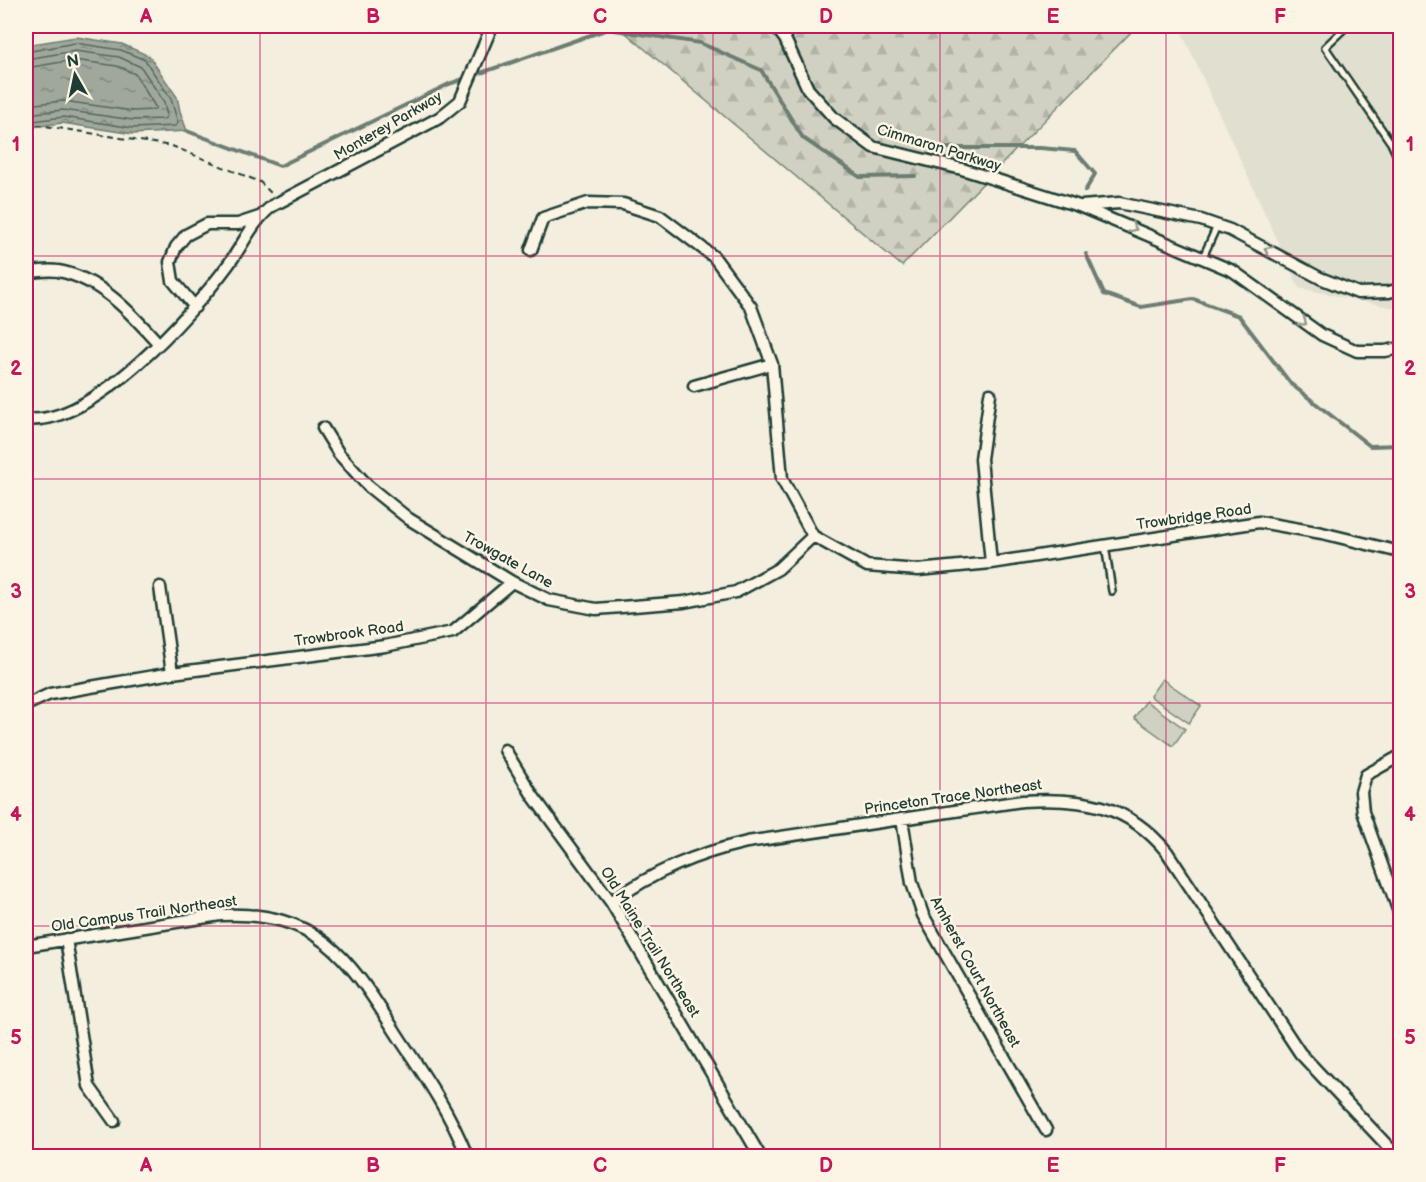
<svg xmlns="http://www.w3.org/2000/svg" width="1426" height="1182" font-family="'Balsamiq Sans',sans-serif">
	<style>
		.built { fill: #e1dfd0 }
		.forest { fill: url(#forest-firs); stroke: #78877b; stroke-width: 1.5 }
		.pitch { fill: #d0d1c2; stroke: #78877b; stroke-width: 1.5 }
		.water { fill: url(#water-ripples); stroke: #6c7d72; stroke-width: 1.5 }
		.lines { fill: none; stroke-linecap: round; stroke-linejoin: round }
		.shore { stroke: #53685d; stroke-width: 1.5 }
		.stream { stroke: #6c7d72; stroke-width: 4 }
		.lane-casing { stroke: #1f3d34; stroke-width: 10 }
		.street-casing { stroke: #1f3d34; stroke-width: 15 }
		.path { stroke: #1f3d34; stroke-width: 2; stroke-dasharray: 6 4.5; stroke-linecap: butt }
		.lane { stroke: #fcf5e5; stroke-width: 5 }
		.street { stroke: #fcf5e5; stroke-width: 10 }
		.oneway { stroke: #8e998c }
		.grid { fill: none; stroke: #c2185b; stroke-width: 1.5; stroke-opacity: 0.55 }
		.labels { text-anchor: middle; dominant-baseline: central; stroke-width: 5; stroke-linejoin: round; paint-order: stroke }
		.street-label { font-size: 15px; fill: #1f3d34; stroke: #fcf5e5 }
		.neatline { fill: none; stroke: #c2185b; stroke-width: 2 }
		.grid-label { font-size: 20px; text-anchor: middle; font-weight: bold; fill: #c2185b }
	</style>
	<defs>
		<pattern id="forest-firs" width="22" height="20" patternUnits="userSpaceOnUse" patternTransform="scale(1.5)"><rect width="22" height="20" fill="#d0d1c2"/><path d="M5 1l3.5 6h-7zM16 11l3.5 6h-7z" fill="#b2b4a7"/></pattern>
		<pattern id="water-ripples" width="26" height="14" patternUnits="userSpaceOnUse" patternTransform="scale(1.5)"><rect width="26" height="14" fill="#a0a89b"/><path d="M2 4q2-2 4 0t4 0M15 11q2-2 4 0t4 0" fill="none" stroke="#828a7f"/></pattern>
	</defs>
	<rect width="100%" height="100%" fill="#f3eede"/>
	<filter id="ink" filterUnits="userSpaceOnUse"><feTurbulence type="fractalNoise" baseFrequency=".0167" numOctaves="2"/><feDisplacementMap in="SourceGraphic" scale="12" xChannelSelector="R" yChannelSelector="G"/><feConvolveMatrix kernelMatrix="1 2 1 2 8 2 1 2 1" color-interpolation-filters="sRGB"/></filter>
	<g filter="url(#ink)">
		<path class="built" d="M 1179,26 L 1400,26 L 1400,309 L 1299,288 Z"/>
		<path class="forest" d="M 622,26 L 1137,26 L 902,266 L 621,29 Z"/>
		<path class="pitch" d="M 1162,679 L 1201,706 L 1189,723 L 1150,696 Z
			M 1146,701 L 1185,729 L 1173,746 L 1134,718 Z"/>
		<path class="water" d="M 76,37 L 122,44 L 149,56 L 177,97 L 180,111 L 187,131 L 133,134 L 62,123 L 26,128 L 26,47 L 33,44 Z"/>
		<g class="lines">
			<path class="shore" d="M 26,52 L 75,43 L 121,50 L 145,60 L 171,99 L 178,123 L 175,126 L 133,128 L 63,117 L 26,122
				M 26,59 L 75,51 L 119,57 L 141,67 L 164,102 L 167,116 L 164,119 L 133,120 L 63,110 L 26,114
				M 26,68 L 74,60 L 117,66 L 135,74 L 156,108 L 153,110 L 133,111 L 63,101 L 26,105"/>
			<path class="stream" d="M 187,131 L 280,166 L 449,84 L 608,29 L 700,43 L 761,70 L 803,138 L 860,177 L 915,176
				M 935,148 L 1040,148 L 1075,151 L 1095,174 L 1085,191
				M 1086,254 L 1104,294 L 1141,307 L 1193,299 L 1239,316 L 1291,384 L 1370,446 L 1400,445"/>
			<g class="lane-casing">
				<path id="lane" d="M 1347,26 L 1325,47 L 1391,143 L 1400,162
					M 1203,257 L 1217,226
					M 1105,545 L 1112,591"/>
			</g>
			<g class="street-casing">
				<path id="street" d="M 775,26 L 785,39 L 808,89 L 834,118 L 873,147 L 962,169 L 1079,206 L 1233,271 L 1322,335 L 1357,351 L 1385,351 L 1400,348
					M 1082,206 L 1119,203 L 1201,220 L 1230,230 L 1320,278 L 1358,293 L 1389,292 L 1400,289
					M 531,250 L 543,218 L 588,203 L 623,204 L 660,216 L 714,257 L 751,307 L 772,364 L 782,479 L 813,536 L 867,566 L 918,570 L 991,563 L 1259,522 L 1322,533 L 1400,552
					M 26,272 C 36,272 48,269 58,271 C 100,278 132,314 159,344
					M 195,307 L 173,281 L 170,262 L 176,247 L 186,235 L 207,224 L 238,224 L 259,217
					M 694,386 L 772,364
					M 990,394 L 981,459 L 991,563
					M 26,419 C 92,427 192,314 228,265 C 243,245 252,222 272,206 L 439,118 L 460,101 L 492,26
					M 323,428 L 339,454 L 368,486 L 409,519 L 512,582 L 549,600 L 596,609 L 684,602 L 736,592 L 778,569 L 813,536
					M 160,587 L 172,673
					M 26,705 L 50,694 L 172,673 L 385,646 L 453,632 L 512,582
					M 505,750 L 533,796 L 611,902 L 760,1156
					M 1400,756 L 1366,775 L 1361,792 L 1363,812 L 1400,915
					M 902,819 L 912,883 L 923,915 L 1046,1130
					M 611,902 C 655,871 695,854 747,842 L 1022,801 C 1082,797 1128,804 1167,852 L 1300,1053 L 1397,1156
					M 66,939 L 89,1086 L 114,1121
					M 26,946 L 220,915 C 325,910 352,965 402,1042 C 427,1079 451,1115 467,1156"/>
			</g>
			<path class="path" d="M 26,123 L 172,146 L 260,182 L 272,194"/>
			<use href="#lane" class="lane"/>
			<use href="#street" class="street"/>
		</g>
		<defs><path id="oneway-chevron" d="M-2-3.5L2.5 0L-2 3.5" fill="none" stroke-width="1.6" stroke-linecap="round" stroke-linejoin="round" transform="scale(1.5)"/></defs>
		<g class="oneway">
			<use href="#oneway-chevron" transform="translate(1133 228) rotate(23)"/>
			<use href="#oneway-chevron" transform="translate(1268 250) rotate(-152)"/>
			<use href="#oneway-chevron" transform="translate(1303 322) rotate(36)"/>
		</g>
	</g>
	<path class="grid" d="M 260,26 L 260,1156M 486,26 L 486,1156M 713,26 L 713,1156M 940,26 L 940,1156M 1166,26 L 1166,1156M 26,256 L 1400,256M 26,479 L 1400,479M 26,703 L 1400,703M 26,926 L 1400,926"/>
	<g class="labels">
		<g class="street-label">
			<text transform="translate(388 126) rotate(-30)">Monterey Parkway</text>
			<text transform="translate(939 148) rotate(17)">Cimmaron Parkway</text>
			<text transform="translate(1194 517) rotate(-8)">Trowbridge Road</text>
			<text transform="translate(508 560) rotate(29)">Trowgate Lane</text>
			<text transform="translate(349 634) rotate(-8)">Trowbrook Road</text>
			<text transform="translate(953 797) rotate(-8)">Princeton Trace Northeast</text>
			<text transform="translate(144 914) rotate(-8)">Old Campus Trail Northeast</text>
			<text transform="translate(650 942) rotate(58)">Old Maine Trail Northeast</text>
			<text transform="translate(975 972) rotate(61)">Amherst Court Northeast</text>
		</g>
	</g>
	<rect width="1426" height="1182" fill="none" stroke="#fcf5e5" stroke-width="66"/>
	<g transform="translate(75 75) rotate(351)" stroke="#fcf5e5" stroke-width="4.5" paint-order="stroke">
	<path d="M0-4.5L10 22L0 15L-10 22Z" fill="#1f3d34"/>
	<text y="-9" font-size="16" font-weight="bold" text-anchor="middle" fill="#1f3d34">N</text>
	</g>
	<rect x="33" y="33" width="1360" height="1116" class="neatline"/>
	<g class="grid-label">
		<text x="146" y="23">A</text>
		<text x="373" y="23">B</text>
		<text x="600" y="23">C</text>
		<text x="826" y="23">D</text>
		<text x="1053" y="23">E</text>
		<text x="1280" y="23">F</text>
		<text x="16" y="151">1</text>
		<text x="1410" y="151">1</text>
		<text x="16" y="375">2</text>
		<text x="1410" y="375">2</text>
		<text x="16" y="598">3</text>
		<text x="1410" y="598">3</text>
		<text x="16" y="821">4</text>
		<text x="1410" y="821">4</text>
		<text x="16" y="1044">5</text>
		<text x="1410" y="1044">5</text>
		<text x="146" y="1172">A</text>
		<text x="373" y="1172">B</text>
		<text x="600" y="1172">C</text>
		<text x="826" y="1172">D</text>
		<text x="1053" y="1172">E</text>
		<text x="1280" y="1172">F</text>
	</g>
</svg>
